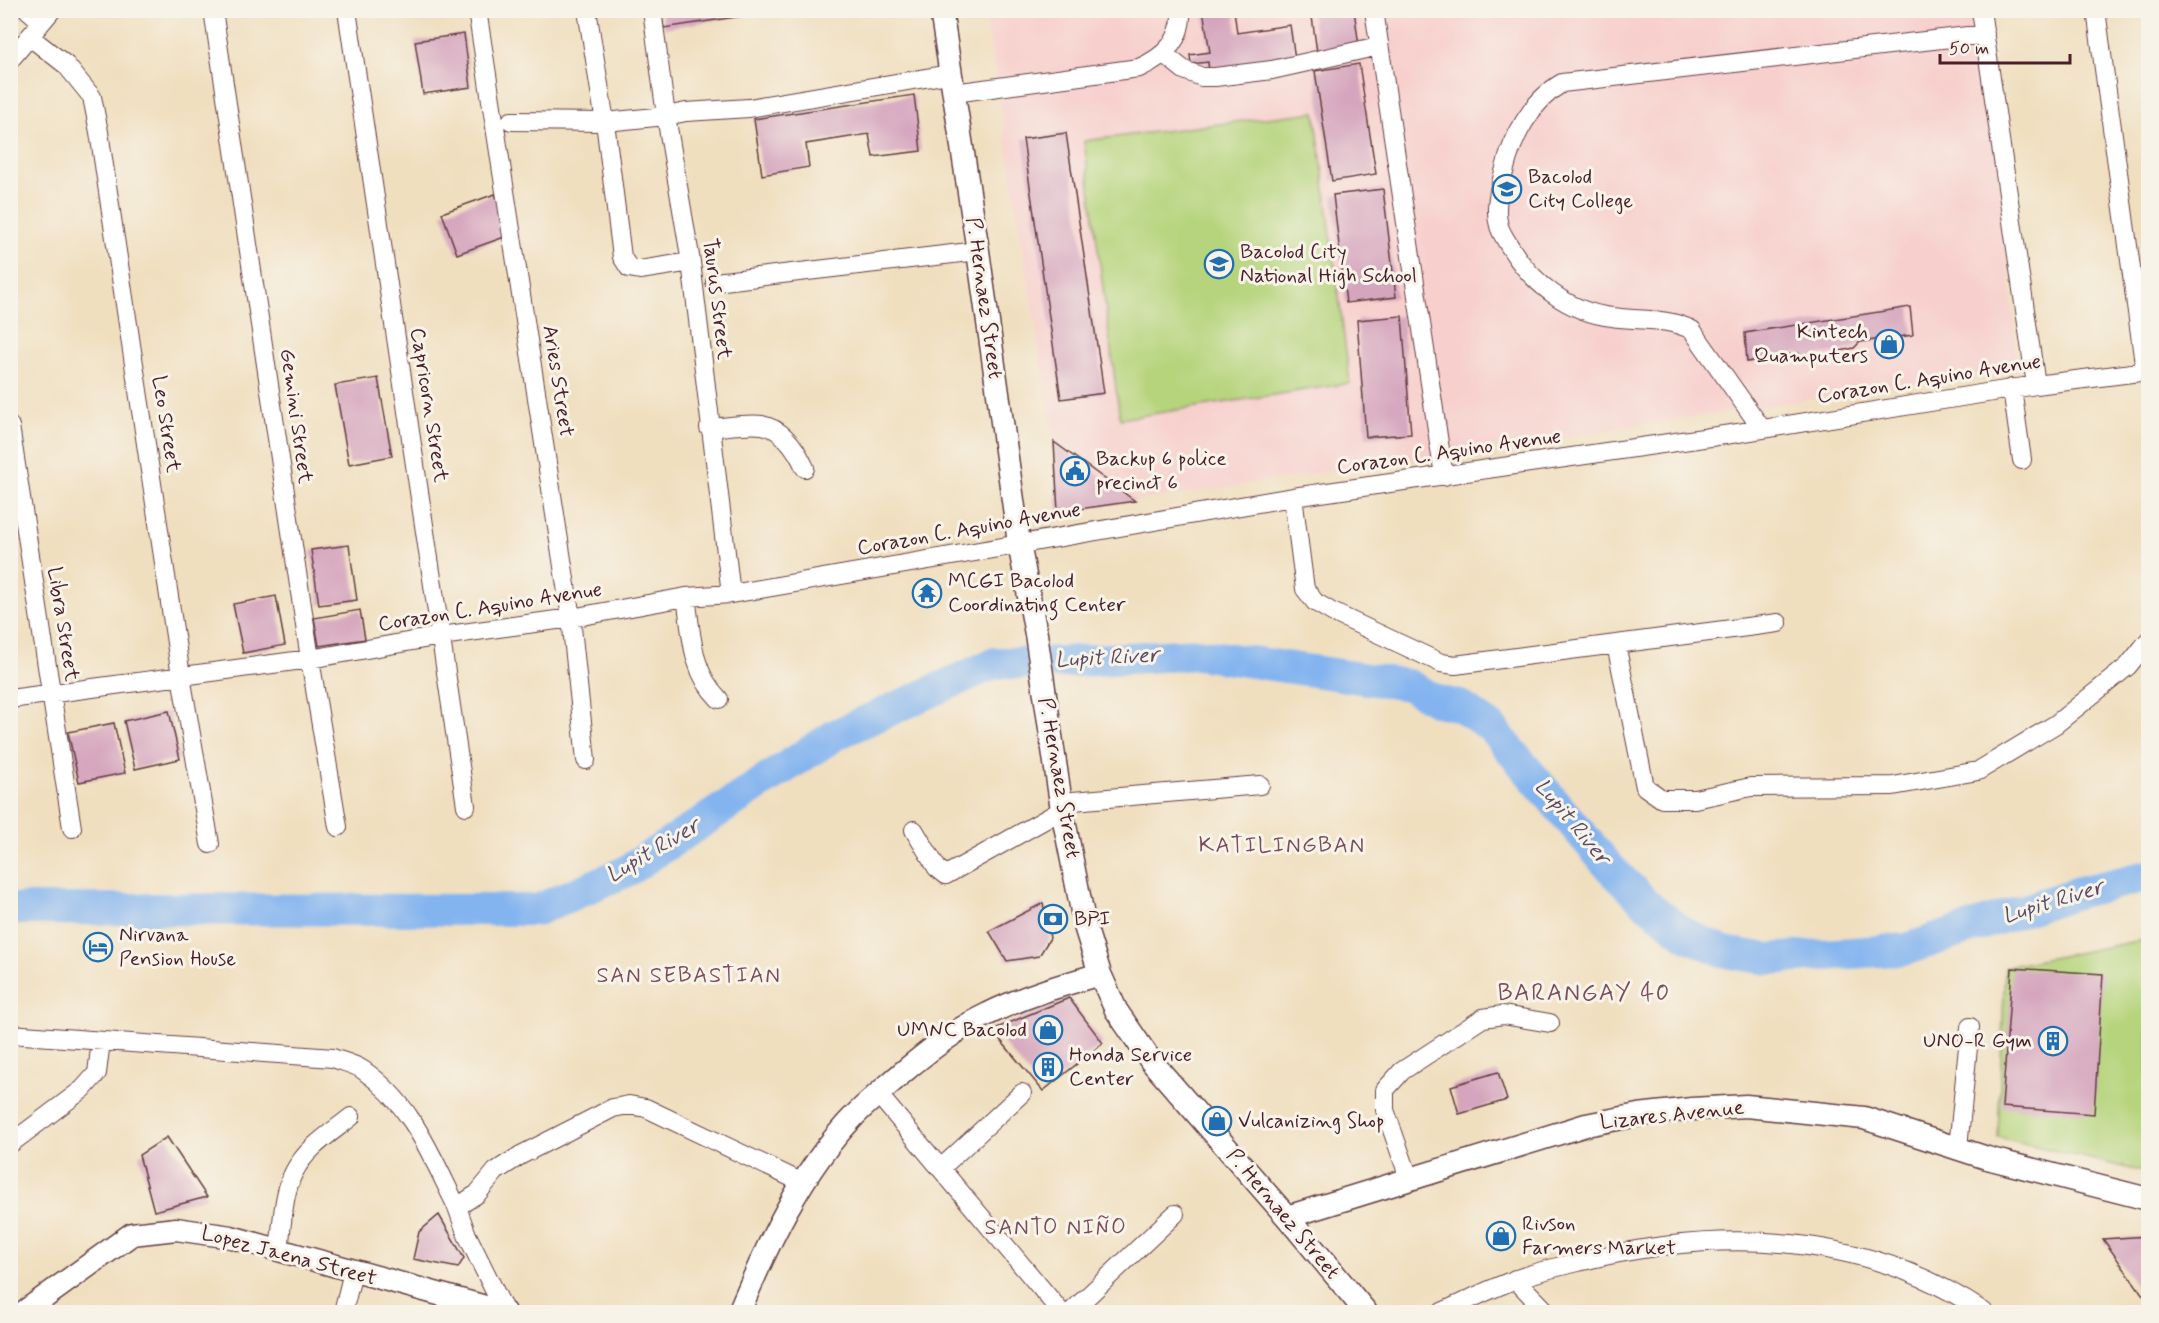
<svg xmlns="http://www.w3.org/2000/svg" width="2159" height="1323" font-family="Mynerve,sans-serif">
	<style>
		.built { fill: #f7d0cd }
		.green { fill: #b5d47b; stroke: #807a53; stroke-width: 1.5 }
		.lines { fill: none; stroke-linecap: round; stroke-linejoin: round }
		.river { stroke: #83b4ef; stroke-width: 32 }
		.building { fill: #d5a5bd }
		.minor-casing { stroke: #633c41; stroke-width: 20 }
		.major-casing { stroke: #633c41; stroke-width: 25 }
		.minor { stroke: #fff; stroke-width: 18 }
		.major { stroke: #fff; stroke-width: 22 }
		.labels { text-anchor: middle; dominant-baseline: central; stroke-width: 6; stroke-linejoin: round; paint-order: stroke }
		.poi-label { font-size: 21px; fill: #4a1f2b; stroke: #f7f3e8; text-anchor: start }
		.street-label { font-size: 21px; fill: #4a1f2b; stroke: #f7f3e8 }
		.water-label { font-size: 22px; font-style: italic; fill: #5b4c66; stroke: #f7f3e8 }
		.neighbourhood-label { font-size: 22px; letter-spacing: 1.5px; fill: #7b4e5e; stroke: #f7f3e8 }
		.quarter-label { font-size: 24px; letter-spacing: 1.5px; fill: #7b4e5e; stroke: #f7f3e8 }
	</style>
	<rect width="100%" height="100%" fill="#f7f3e8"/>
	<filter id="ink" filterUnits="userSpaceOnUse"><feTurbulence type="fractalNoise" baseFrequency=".0167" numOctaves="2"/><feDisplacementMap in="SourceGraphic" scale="12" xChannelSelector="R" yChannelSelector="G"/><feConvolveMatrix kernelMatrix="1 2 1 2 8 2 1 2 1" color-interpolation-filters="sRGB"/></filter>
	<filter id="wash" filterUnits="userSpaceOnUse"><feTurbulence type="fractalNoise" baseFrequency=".008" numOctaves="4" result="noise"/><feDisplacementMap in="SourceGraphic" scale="24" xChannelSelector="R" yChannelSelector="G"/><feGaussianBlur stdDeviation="1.35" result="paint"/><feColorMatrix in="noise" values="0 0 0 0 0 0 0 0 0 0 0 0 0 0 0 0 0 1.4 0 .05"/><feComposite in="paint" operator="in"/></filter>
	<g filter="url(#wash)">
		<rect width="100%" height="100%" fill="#f0dfbf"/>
		<path class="built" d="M 985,11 L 1984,11 L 2018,368 L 1135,501 L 1054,442 Z"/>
		<path class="green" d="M 1315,112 L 1350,383 L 1120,419 L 1084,141 Z
			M 2148,939 L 2148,1173 L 1998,1137 L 2005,967 Z"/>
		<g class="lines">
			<path class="river" d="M 10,909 L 537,910 L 627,871 L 835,735 L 995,663 L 1045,663 L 1197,654 L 1408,685 L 1437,701 L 1460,706 L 1491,727 L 1610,868 L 1648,905 L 1686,935 L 1725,952 L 1768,959 L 1907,949 L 2079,892 L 2148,876"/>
		</g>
		<g id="blocks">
			<path class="building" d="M 661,10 L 768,10 L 768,12 L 664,28 Z
				M 1203,10 L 1234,10 L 1237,33 L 1290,25 L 1295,59 L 1209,72 L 1208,62 L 1191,64 L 1190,55 L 1210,52 Z
				M 1311,10 L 1354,10 L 1359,46 L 1317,52 Z
				M 464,34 L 471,87 L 423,94 L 415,41 Z
				M 1359,64 L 1376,174 L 1332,181 L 1315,71 Z
				M 914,95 L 921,151 L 873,157 L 869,134 L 806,144 L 809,167 L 762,175 L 754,119 Z
				M 1066,133 L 1104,393 L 1061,399 L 1023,139 Z
				M 1383,189 L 1396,297 L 1346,303 L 1333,195 Z
				M 495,194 L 510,235 L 457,254 L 442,213 Z
				M 1910,307 L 1913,335 L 1860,342 L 1854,348 L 1804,359 L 1798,353 L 1747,362 L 1745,333 Z
				M 1402,316 L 1411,434 L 1366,437 L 1357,320 Z
				M 378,378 L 392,456 L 349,464 L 335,385 Z
				M 1054,442 L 1135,501 L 1058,512 Z
				M 349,545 L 357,600 L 319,605 L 311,550 Z
				M 276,596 L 285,645 L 243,653 L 233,604 Z
				M 360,610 L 365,639 L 319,646 L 314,618 Z
				M 169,711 L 180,759 L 135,769 L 124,721 Z
				M 114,723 L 125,773 L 79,782 L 68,732 Z
				M 1043,903 L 1050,938 L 1039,956 L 1007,961 L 989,931 Z
				M 2012,968 L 2103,974 L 2094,1114 L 2002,1107 Z
				M 1069,998 L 1103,1043 L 1043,1091 L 992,1030 Z
				M 1498,1072 L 1507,1100 L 1459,1114 L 1451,1086 Z
				M 167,1137 L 207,1197 L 154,1211 L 139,1155 Z
				M 439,1215 L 464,1258 L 458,1268 L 413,1259 L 419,1232 Z
				M 2148,1236 L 2148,1296 L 2145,1298 L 2103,1239 Z"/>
		</g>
	</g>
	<g filter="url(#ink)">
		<use href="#blocks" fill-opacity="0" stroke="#633c41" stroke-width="1.5"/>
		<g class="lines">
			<g class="minor-casing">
				<path id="minor" d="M 28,10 L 42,22
					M 213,10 L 310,659 L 338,827
					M 347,10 L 466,806
					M 477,10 L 571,618 L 586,760
					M 587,10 L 605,122 L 622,257 L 629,268 L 640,270 L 691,262
					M 652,10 L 666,116 L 691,262 L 731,594
					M 1374,10 L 1444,476
					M 1981,10 L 2036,385
					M 2096,10 L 2145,371
					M 30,37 L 66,65 L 92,97 L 99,132 L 181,676 L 210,844
					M 1164,54 L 1184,70 L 1202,77 L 1215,77 L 1272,70 L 1379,46
					M 10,60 L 52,10
					M 954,93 L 1139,68 C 1164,57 1183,40 1181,10
					M 511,121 L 605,122 L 666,116 L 686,112 L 749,108 L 949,74
					M 715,282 L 978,251
					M 2012,388 L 2022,460
					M 10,426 L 72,828
					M 709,428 C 724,427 748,423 762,425 C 783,429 797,450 805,468
					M 1762,429 L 1692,330 C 1666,317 1640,321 1612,317 C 1568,312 1532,283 1510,247 C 1506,240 1501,233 1499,226 C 1494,209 1499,190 1504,172 C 1512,138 1531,101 1562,83 L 1985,34
					M 1293,497 L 1305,589 L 1315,602 L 1332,612 L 1441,663 L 1455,665 L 1778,623
					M 686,597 C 692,635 691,671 719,699
					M 1616,644 L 1645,787 L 1662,799 L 1695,799 L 1751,787 L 1893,786 L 1978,771 L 2056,724 L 2128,666 L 2148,641
					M 10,699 L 310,659 L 441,636 L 571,618 L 686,597 L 731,594 L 1293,497 L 1738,433 L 2036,385 L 2148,371
					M 1061,802 L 1260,785
					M 914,830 L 937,868 L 946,875 L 1062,810
					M 10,1034 L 333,1058 C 343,1062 355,1064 363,1070 C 412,1104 431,1155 457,1207
					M 878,1094 L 1061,1312
					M 10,1144 L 83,1089 L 97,1073 L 101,1041
					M 1958,1148 L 1970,1027
					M 941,1168 L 1022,1093
					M 1409,1178 L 1385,1110 L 1385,1090 L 1402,1071 L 1483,1018 L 1503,1015 L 1550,1023
					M 279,1250 C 282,1227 283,1192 294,1172 C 306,1148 331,1133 351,1117
					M 1515,1279 L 1547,1312
					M 343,1312 L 353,1272
					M 505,1312 L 467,1235 L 457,1207 L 477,1194 L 496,1171 L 521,1155 L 613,1108 L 629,1105 L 646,1108 L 803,1183
					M 1071,1312 L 1175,1214
					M 1442,1312 C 1467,1301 1491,1288 1517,1279 C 1541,1270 1566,1265 1591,1259 C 1725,1228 1867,1233 1984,1312"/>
			</g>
			<g class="major-casing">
				<path id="major" d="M 941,10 L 978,251 L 1019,543 L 1036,634 L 1062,810 L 1085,926 L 1100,974 L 1116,1010 L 1151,1061 L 1287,1217 L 1366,1312
					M 1287,1217 L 1586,1125 L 1638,1115 L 1692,1109 L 1746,1106 L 1864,1118 L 1987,1158 L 2148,1199
					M 24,1312 L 132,1234 L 176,1229 L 231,1237 L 504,1312
					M 739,1312 C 768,1243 801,1171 854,1116 C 869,1101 886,1087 902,1073 C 928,1051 956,1029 988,1014 C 1024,996 1062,985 1100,974"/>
			</g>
			<use href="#minor" class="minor"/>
			<use href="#major" class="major"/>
		</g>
	</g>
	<defs>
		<g id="university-ring" transform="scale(1.5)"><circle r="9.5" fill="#f7f3e8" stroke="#1f6fb2" stroke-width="1.5"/><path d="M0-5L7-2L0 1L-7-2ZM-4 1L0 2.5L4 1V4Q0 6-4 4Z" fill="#1f6fb2"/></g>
		<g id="school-ring" transform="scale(1.5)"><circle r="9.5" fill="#f7f3e8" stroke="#1f6fb2" stroke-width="1.5"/><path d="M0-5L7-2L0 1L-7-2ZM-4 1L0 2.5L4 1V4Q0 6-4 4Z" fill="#1f6fb2"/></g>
		<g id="shop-ring" transform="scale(1.5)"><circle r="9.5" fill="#f7f3e8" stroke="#1f6fb2" stroke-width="1.5"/><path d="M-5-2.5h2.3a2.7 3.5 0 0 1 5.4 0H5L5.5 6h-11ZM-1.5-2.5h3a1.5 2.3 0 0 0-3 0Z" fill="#1f6fb2"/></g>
		<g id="civic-ring" transform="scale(1.5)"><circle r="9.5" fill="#f7f3e8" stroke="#1f6fb2" stroke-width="1.5"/><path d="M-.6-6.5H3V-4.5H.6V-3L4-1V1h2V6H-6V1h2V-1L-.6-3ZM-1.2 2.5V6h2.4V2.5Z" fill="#1f6fb2"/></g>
		<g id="temple-ring" transform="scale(1.5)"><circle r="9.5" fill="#f7f3e8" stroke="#1f6fb2" stroke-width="1.5"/><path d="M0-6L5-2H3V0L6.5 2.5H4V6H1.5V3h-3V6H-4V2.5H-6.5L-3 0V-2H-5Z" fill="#1f6fb2"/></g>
		<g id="bank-ring" transform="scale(1.5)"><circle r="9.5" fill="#f7f3e8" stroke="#1f6fb2" stroke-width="1.5"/><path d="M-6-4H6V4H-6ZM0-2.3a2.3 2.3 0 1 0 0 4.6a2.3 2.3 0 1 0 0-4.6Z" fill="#1f6fb2"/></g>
		<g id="hotel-ring" transform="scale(1.5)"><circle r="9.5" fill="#f7f3e8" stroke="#1f6fb2" stroke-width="1.5"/><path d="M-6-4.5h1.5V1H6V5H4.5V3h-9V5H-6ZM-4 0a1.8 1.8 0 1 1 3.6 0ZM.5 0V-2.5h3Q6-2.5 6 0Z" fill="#1f6fb2"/></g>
		<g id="building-ring" transform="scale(1.5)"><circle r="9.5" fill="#f7f3e8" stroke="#1f6fb2" stroke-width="1.5"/><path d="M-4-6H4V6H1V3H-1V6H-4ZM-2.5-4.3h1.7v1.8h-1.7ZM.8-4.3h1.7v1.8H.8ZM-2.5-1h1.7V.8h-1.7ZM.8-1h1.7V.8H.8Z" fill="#1f6fb2"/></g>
	</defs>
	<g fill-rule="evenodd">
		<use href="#university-ring" x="1507" y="189"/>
		<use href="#school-ring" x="1219" y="264"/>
		<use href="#shop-ring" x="1889" y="344"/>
		<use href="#civic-ring" x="1075" y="471"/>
		<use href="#temple-ring" x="927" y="593"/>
		<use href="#bank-ring" x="1053" y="919"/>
		<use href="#hotel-ring" x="98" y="947"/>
		<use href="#shop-ring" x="1048" y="1030"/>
		<use href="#building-ring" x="2053" y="1041"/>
		<use href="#building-ring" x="1048" y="1067"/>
		<use href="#shop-ring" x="1217" y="1121"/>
		<use href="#shop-ring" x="1501" y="1236"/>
	</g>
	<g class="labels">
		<g class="poi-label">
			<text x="1528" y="177">Bacolod<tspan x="1528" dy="24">City College</tspan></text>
			<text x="1240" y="252">Bacolod City<tspan x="1240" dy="24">National High School</tspan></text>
			<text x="1868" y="332" text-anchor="end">Kintech<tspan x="1868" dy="24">Quamputers</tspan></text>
			<text x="1096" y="459">Backup 6 police<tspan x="1096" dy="24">precinct 6</tspan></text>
			<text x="948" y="581">MCGI Bacolod<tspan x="948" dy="24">Coordinating Center</tspan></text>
			<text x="1074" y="919">BPI</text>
			<text x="119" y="935">Nirvana<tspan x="119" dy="24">Pension House</tspan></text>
			<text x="1027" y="1030" text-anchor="end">UMNC Bacolod</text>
			<text x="2032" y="1041" text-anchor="end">UNO-R Gym</text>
			<text x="1069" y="1055">Honda Service<tspan x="1069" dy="24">Center</tspan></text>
			<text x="1238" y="1121">Vulcanizing Shop</text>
			<text x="1522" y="1224">Rivson<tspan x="1522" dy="24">Farmers Market</tspan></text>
		</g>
		<g class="street-label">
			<text transform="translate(984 298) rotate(82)">P. Hernaez Street</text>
			<text transform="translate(717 299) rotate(83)">Taurus Street</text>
			<text transform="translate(1929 379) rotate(-9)">Corazon C. Aquino Avenue</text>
			<text transform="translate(558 381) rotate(81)">Aries Street</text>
			<text transform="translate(429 405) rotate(81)">Capricorn Street</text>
			<text transform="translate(296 416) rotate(82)">Gemini Street</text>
			<text transform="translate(166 424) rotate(81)">Leo Street</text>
			<text transform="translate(1449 452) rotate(-8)">Corazon C. Aquino Avenue</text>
			<text transform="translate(969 529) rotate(-10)">Corazon C. Aquino Avenue</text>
			<text transform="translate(490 607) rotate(-9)">Corazon C. Aquino Avenue</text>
			<text transform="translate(63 624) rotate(81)">Libra Street</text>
			<text transform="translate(1059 778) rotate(80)">P. Hernaez Street</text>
			<text transform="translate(1672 1115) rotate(-6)">Lizares Avenue</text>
			<text transform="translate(1283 1214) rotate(50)">P. Hernaez Street</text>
			<text transform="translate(289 1256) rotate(15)">Lopez Jaena Street</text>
		</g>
		<g class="water-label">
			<text transform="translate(1107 658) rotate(-3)">Lupit River</text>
			<text transform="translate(1572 822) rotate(50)">Lupit River</text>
			<text transform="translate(653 851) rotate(-31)">Lupit River</text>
			<text transform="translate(2053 902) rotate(-17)">Lupit River</text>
		</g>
		<g class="neighbourhood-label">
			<text x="1282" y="846">KATILINGBAN</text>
			<text x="689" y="976">SAN SEBASTIAN</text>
			<text x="1056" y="1228">SANTO NIÑO</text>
		</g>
		<g class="quarter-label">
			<text x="1584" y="993">BARANGAY 40</text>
		</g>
	</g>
	<rect width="2159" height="1323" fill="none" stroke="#f7f3e8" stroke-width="36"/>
	<path d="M1940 54v9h130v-9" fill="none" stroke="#4a1f2b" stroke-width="3"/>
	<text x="1949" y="54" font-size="18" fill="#4a1f2b" stroke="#f7f3e8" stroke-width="4.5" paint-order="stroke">50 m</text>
</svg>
